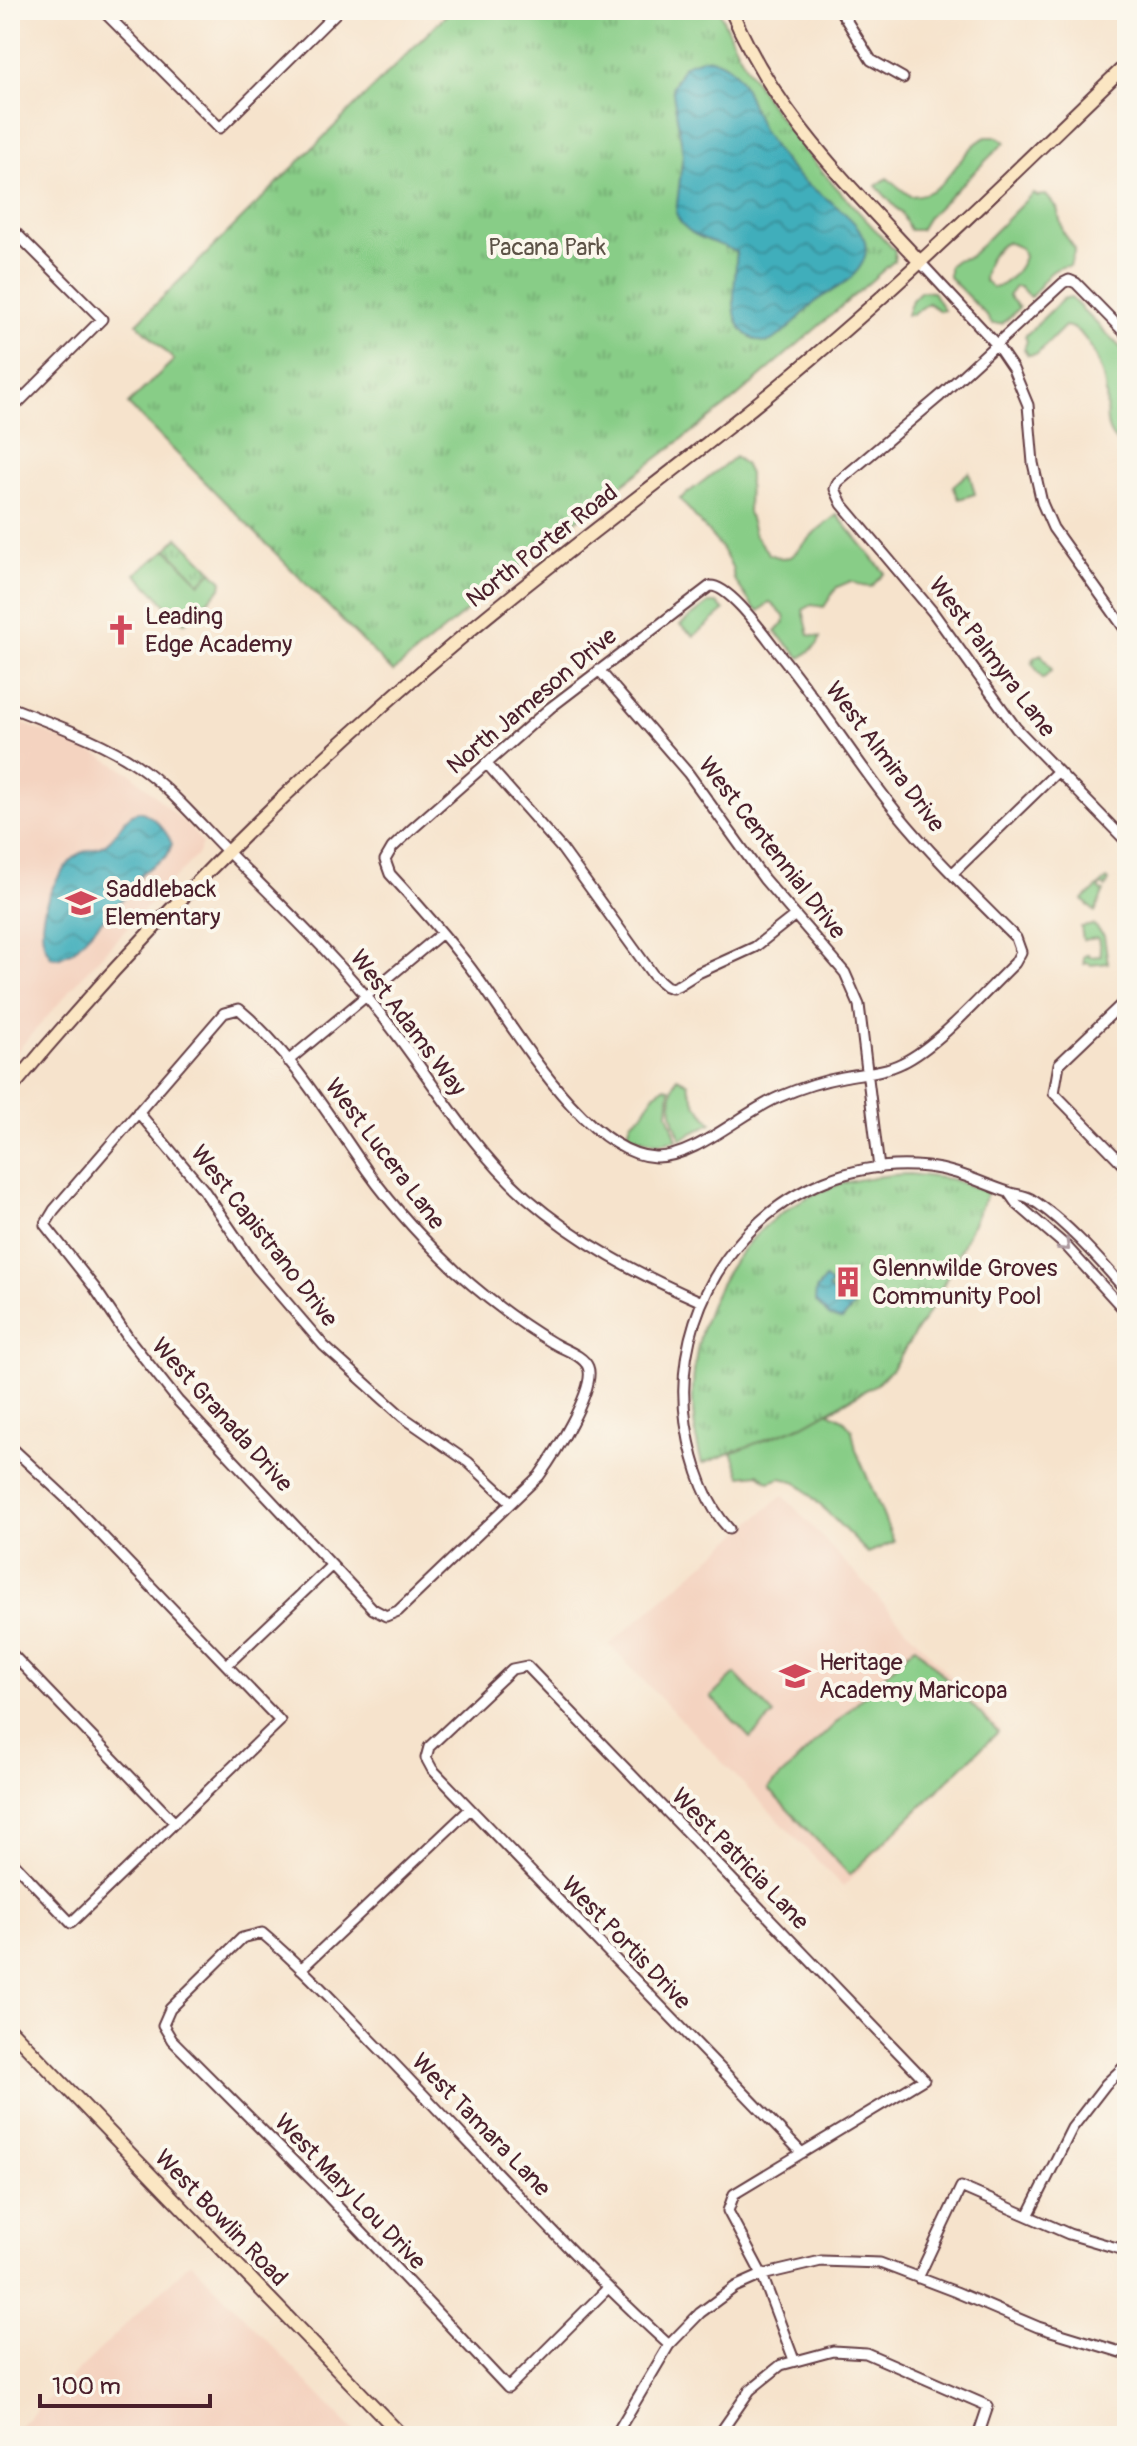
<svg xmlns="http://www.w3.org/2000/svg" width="1137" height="2446" font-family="Pangolin,sans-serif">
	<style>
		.built { fill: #f4d3c0 }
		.grass { fill: #88cd87; stroke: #697659; stroke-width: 2; fill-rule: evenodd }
		.park { fill: url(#park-tufts); stroke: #697659; stroke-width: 2 }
		.water { fill: url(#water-waves); stroke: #446673; stroke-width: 2 }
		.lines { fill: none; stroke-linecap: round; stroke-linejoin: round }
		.street-casing { stroke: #643c43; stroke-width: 13 }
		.secondary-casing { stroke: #643c43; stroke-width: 16 }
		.street { stroke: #fff; stroke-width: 9 }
		.secondary { stroke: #fbe6c3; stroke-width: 12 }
		.oneway { stroke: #ae9aa0 }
		.labels { text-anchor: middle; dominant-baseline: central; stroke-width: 8; stroke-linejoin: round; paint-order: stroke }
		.park-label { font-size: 24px; fill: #5d5347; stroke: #fbf7ec }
		.street-label { font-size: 24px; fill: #4a1f2b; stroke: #fbf7ec }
		.poi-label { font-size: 24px; fill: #4a1f2b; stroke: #fbf7ec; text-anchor: start }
	</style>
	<defs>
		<pattern id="park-tufts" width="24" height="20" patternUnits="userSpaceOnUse" patternTransform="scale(2)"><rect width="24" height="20" fill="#88cd87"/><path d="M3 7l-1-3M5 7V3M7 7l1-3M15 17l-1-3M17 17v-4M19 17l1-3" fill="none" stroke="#71a66f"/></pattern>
		<pattern id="water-waves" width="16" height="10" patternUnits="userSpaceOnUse" patternTransform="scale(2)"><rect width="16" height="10" fill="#3faebb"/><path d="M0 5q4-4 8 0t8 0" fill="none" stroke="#378d98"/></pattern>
	</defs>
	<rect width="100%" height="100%" fill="#fbf7ec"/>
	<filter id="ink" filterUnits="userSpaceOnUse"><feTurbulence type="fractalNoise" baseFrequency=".0125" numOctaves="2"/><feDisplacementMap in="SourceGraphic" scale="16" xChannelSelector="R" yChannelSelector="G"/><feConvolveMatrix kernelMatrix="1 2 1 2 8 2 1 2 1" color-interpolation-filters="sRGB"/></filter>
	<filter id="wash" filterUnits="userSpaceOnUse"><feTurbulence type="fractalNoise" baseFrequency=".006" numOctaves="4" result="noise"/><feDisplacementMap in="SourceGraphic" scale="32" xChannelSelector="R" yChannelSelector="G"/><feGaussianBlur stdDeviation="1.8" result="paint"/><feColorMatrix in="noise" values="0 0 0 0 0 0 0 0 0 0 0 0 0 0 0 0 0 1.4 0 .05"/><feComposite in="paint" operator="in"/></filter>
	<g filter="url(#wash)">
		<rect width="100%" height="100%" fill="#f6e3cc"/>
		<path class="built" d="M 10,718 L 99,755 L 132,774 L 194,832 L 202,844 L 197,855 L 96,961 L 10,1059 Z
			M 783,1495 L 1000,1730 L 843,1887 L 609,1645 Z
			M 191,2262 L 359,2436 L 10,2436 Z"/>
		<path class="grass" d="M 986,137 L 997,137 L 1005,142 L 928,217 L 920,230 L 910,230 L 902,214 L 876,186 L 887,178 L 910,196 C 950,196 956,152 986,137 Z
			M 1033,193 L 1037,196 L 1046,195 L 1057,208 L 1063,232 L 1075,249 L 1070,266 C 1049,266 1044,282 1032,296 L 1030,297 L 1020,287 L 1015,287 L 1008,296 L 1019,307 L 1017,310 L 1002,324 L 992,324 L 986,315 L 949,277 L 949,266 L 956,260 L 969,257 ZM 1007,242 L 1021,248 L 1024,257 C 1019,270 1006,286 993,288 L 984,280 C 985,265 993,248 1007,242 Z
			M 921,291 L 933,292 L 944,310 L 940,311 L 928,303 L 912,315 L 907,315 L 912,300 Z
			M 1070,297 L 1127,354 L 1127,444 L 1117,442 C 1102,428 1108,412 1106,394 C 1104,373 1089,328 1065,326 L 1037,354 L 1028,355 L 1024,349 L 1027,341 L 1025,336 L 1063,299 Z
			M 735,457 L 744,464 L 749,474 L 748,512 L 755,536 L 769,554 L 781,558 L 791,557 L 815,532 L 837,515 L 885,573 L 871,587 L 862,586 L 851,581 L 837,587 L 824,607 L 812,605 L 803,610 L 809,635 L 820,637 L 818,644 L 801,658 L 775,632 L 785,621 L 784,616 L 770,602 L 759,611 L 754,608 L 734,579 L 732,567 L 720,546 L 680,499 Z
			M 969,472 L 975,494 L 959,499 L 953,486 Z
			M 167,549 L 200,583 L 212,571 L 222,581 L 221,588 L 184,623 L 136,574 C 146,564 157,559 167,549 Z
			M 709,603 L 717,603 L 724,611 L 694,636 L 680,625 Z
			M 1041,654 L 1052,670 L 1043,679 L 1032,663 L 1035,661 L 1033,659 Z
			M 1107,879 L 1109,881 L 1106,887 L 1102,885 L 1100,887 L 1100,890 L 1104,891 L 1095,912 L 1083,900 Z
			M 1094,925 L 1104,936 L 1108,963 L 1090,965 L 1089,963 L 1084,964 L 1083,957 L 1088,954 L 1089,957 L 1101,956 L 1098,938 L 1083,940 L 1081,927 Z
			M 677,1077 L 687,1082 L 696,1104 L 712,1123 L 681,1139 C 671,1118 667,1100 677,1077 Z
			M 664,1087 L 670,1088 L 668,1113 L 677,1140 L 658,1143 L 627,1136 L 631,1122 L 643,1113 L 655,1093 Z
			M 935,1302 L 891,1370 L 876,1384 L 829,1412 L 843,1419 L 852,1430 L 856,1450 L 894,1542 L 868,1553 L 797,1482 L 781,1478 L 769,1482 L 759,1474 L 741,1476 L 732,1452 L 708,1461 Z
			M 915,1646 L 998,1732 L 850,1875 L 768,1789 Z
			M 735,1674 L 774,1715 L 750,1738 L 711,1697 Z"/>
		<path class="park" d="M 451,10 L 719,10 C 757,106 826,177 895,251 L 894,261 L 731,402 L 590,509 L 393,672 L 128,404 L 174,360 L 137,323 Z
			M 178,537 L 212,571 L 200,583 L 167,549 Z
			M 910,1174 L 950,1179 L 988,1192 L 935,1302 L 891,1370 L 876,1384 L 803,1425 L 702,1464 C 671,1354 719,1226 832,1187 C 857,1178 883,1175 910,1174 Z"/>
		<path class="water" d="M 704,58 C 746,60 747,104 764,133 C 775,150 787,167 802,180 C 824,199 885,230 860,267 C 851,281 835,289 822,297 C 801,311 790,334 766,343 C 719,333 738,285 736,252 C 715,240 685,239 676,213 L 683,153 L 672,87 L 684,65 Z
			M 139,811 C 152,814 167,831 172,844 L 167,856 L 142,873 L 133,888 L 73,951 L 58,958 L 51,957 C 29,927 52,878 75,857 C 85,848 99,851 109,841 C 120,831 123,816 139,811 Z
			M 825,1279 L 831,1284 L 828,1289 L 847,1305 L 850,1302 L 854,1306 L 842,1320 L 829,1316 L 815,1301 L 816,1290 Z"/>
	</g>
	<g filter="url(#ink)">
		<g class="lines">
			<g class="street-casing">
				<path id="street" d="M 102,10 L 220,128 L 339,10
					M 840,10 L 871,60 L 903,78
					M 10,227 L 102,319 L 10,411
					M 920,262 L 996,344 L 1013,369 L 1028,405 L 1033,463 L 1042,503 L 1053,528 L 1127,632
					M 1127,335 L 1076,283 L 1069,280 L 1063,283 L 940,396 L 838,482 L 835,489 L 842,504 L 932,611 L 1016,728 L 1127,842
					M 710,586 C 730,585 765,636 778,652 C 821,704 856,762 898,814 C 934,858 976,898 1016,938 L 1021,952 L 1015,963 C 985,992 938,1046 902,1063 C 884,1072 863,1073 843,1077 C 821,1081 800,1088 779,1097 C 741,1113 695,1158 655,1157 C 583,1154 509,1018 469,966 C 444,934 418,904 390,874 L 385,860 L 392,848 L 411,830 L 550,708 Z
					M 599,670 L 688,773 L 764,879 L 845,973 L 859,1005 L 879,1168
					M 10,707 C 52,724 99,739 137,765 C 171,789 199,823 229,853 C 285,909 342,963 390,1026 C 435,1084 470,1147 526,1197 C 579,1243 638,1274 702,1302
					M 486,763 L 562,849 L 653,975 L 666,986 L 672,988 L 679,985 L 698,973 L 755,947 L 794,916
					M 953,873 L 1057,772
					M 1127,999 L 1059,1064 L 1054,1093 L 1127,1168
					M 239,1009 C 287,1049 322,1105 357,1156 C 385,1198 419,1236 456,1271 C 486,1298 519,1323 553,1343 C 564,1350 583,1355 588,1367 C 597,1388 552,1458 539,1476 L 398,1611 L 386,1616 L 373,1609 L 178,1401 L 129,1339 L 94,1287 L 45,1225 L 54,1210 L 224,1013 Z
					M 288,1061 L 442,933
					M 138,1112 L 203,1189 L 257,1268 L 324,1346 L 403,1417 L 468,1462 L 511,1502
					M 1009,1193 L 1016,1203 L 1067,1247 L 1127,1313
					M 10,1446 L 69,1501 L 280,1721 L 71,1923 L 10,1859
					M 729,1529 C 703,1501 692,1462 686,1424 C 666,1282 782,1152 927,1167 C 957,1170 981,1183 1008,1192 C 1016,1195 1024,1195 1031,1199 C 1065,1220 1101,1261 1127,1292
					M 10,1652 L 175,1823
					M 227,1665 L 332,1565
					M 301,1969 L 469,1810
					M 1028,2216 L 1072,2128 L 1106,2084 L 1127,2064
					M 918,2278 L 961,2187 L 1069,2234 L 1127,2251
					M 607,2289 L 508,2388 L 323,2191 L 172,2040 L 163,2025 L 170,2009 L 242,1938 L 262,1933 C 301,1966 336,2004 371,2040 C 471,2142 564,2250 669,2345
					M 794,2360 L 762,2275 L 728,2211 L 734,2194 L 924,2079 L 527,1666 L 512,1669 L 429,1747 L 426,1758 L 432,1769 L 802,2153
					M 615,2436 L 669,2345 L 700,2313 L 735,2287 L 762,2275 L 821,2261 L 880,2263 L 956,2292 L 1038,2327 L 1127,2354
					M 718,2436 L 750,2390 L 781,2365 L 833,2351 L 866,2353 L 988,2406 L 978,2436"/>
			</g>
			<g class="secondary-casing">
				<path id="secondary" d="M 731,10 C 775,114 845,181 920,262
					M 10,1090 C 146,926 299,774 462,637 C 583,535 713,445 832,341 C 934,253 1030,157 1127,64
					M 10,2029 L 402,2436"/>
			</g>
			<use href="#street" class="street"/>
			<use href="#secondary" class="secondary"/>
		</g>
		<defs><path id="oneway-chevron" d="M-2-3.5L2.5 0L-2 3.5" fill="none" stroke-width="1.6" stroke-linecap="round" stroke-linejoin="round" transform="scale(2)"/></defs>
		<use class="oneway" href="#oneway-chevron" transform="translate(1065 1246) rotate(44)"/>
	</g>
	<defs>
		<g id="church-bare" transform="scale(2.4)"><path d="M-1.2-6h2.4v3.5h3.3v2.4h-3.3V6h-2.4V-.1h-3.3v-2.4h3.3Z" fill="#d1495b" stroke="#fbf7ec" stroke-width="2.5" paint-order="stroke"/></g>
		<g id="school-bare" transform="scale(2.4)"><path d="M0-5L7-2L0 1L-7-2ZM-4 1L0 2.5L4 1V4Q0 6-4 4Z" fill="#d1495b" stroke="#fbf7ec" stroke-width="2.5" paint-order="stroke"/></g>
		<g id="building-bare" transform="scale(2.4)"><path d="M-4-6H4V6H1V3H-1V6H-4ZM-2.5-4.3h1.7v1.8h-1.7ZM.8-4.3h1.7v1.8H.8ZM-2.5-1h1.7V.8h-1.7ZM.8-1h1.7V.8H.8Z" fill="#d1495b" stroke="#fbf7ec" stroke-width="2.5" paint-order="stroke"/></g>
	</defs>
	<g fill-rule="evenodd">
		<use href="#church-bare" x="121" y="630"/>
		<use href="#school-bare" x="81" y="903"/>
		<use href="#building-bare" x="848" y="1282"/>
		<use href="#school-bare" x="795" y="1676"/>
	</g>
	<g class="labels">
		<g class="park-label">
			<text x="547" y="247">Pacana Park</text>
		</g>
		<g class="street-label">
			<text transform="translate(542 546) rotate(-38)">North Porter Road</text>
			<text transform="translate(992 657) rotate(53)">West Palmyra Lane</text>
			<text transform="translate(532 701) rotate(-40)">North Jameson Drive</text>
			<text transform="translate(885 757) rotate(53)">West Almira Drive</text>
			<text transform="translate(772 848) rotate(52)">West Centennial Drive</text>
			<text transform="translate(408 1023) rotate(53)">West Adams Way</text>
			<text transform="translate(385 1154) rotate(53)">West Lucera Lane</text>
			<text transform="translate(264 1236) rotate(52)">West Capistrano Drive</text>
			<text transform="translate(222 1415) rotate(48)">West Granada Drive</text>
			<text transform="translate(740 1859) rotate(46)">West Patricia Lane</text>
			<text transform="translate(626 1943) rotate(46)">West Portis Drive</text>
			<text transform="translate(481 2125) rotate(46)">West Tamara Lane</text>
			<text transform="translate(350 2192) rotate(46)">West Mary Lou Drive</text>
			<text transform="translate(221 2218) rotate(46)">West Bowlin Road</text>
		</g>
		<g class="poi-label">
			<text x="145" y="616">Leading<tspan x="145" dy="28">Edge Academy</tspan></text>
			<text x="105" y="889">Saddleback<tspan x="105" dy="28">Elementary</tspan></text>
			<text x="872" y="1268">Glennwilde Groves<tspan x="872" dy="28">Community Pool</tspan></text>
			<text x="819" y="1662">Heritage<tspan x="819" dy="28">Academy Maricopa</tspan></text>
		</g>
	</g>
	<rect width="1137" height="2446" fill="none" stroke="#fbf7ec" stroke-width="40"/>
	<path d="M40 2394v12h170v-12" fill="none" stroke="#4a1f2b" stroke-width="4"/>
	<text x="52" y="2394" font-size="24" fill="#4a1f2b" stroke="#fbf7ec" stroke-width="6" paint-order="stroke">100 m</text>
</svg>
